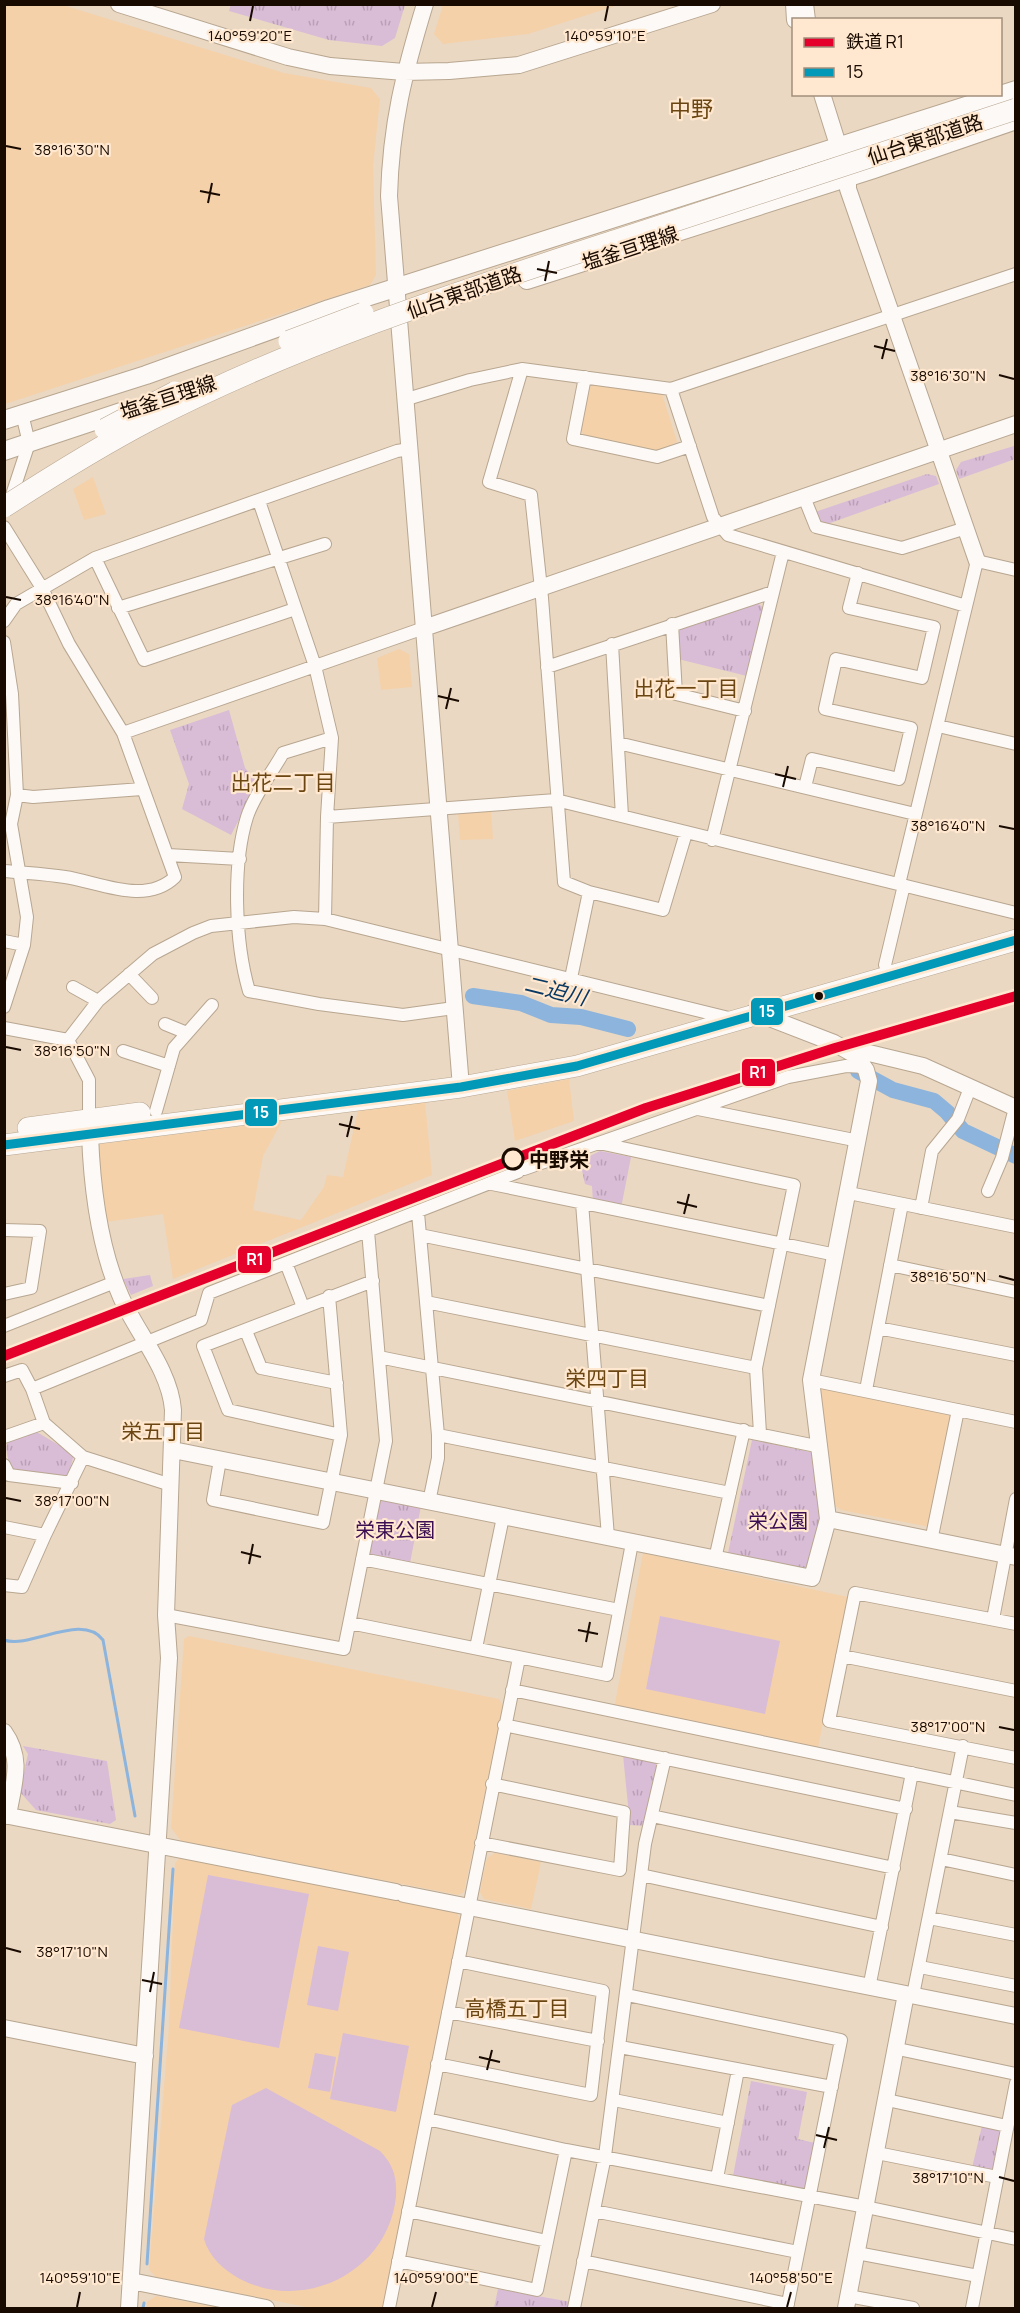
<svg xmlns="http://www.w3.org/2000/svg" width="1020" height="2313" font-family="Manrope,'Noto Sans JP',sans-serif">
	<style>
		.built { fill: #f4d1a9 }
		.grass { fill: url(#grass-tufts) }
		.pitch { fill: #d9bcd6 }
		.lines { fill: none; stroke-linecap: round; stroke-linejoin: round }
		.stream { stroke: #8cb4dc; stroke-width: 3 }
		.river { stroke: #8cb4dc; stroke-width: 16 }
		.street-casing { stroke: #b8a690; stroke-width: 14 }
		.secondary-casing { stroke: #b8a690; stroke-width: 18 }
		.primary-casing { stroke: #b8a690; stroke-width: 20 }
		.highway-casing { stroke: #b8a690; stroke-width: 22 }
		.street { stroke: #fcf9f6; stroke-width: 12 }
		.secondary { stroke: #fcf9f6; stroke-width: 16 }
		.primary { stroke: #fcf9f6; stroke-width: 18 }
		.highway { stroke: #fcf9f6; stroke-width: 21 }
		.highway-bridge-casing { stroke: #b8a690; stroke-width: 22; stroke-linecap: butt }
		.highway-bridge { stroke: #fcf9f6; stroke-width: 21 }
		.bus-1-casing { stroke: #ffe8cf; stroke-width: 14 }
		.bus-1 { stroke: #0299b9; stroke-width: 9 }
		.rail-1-casing { stroke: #ffe8cf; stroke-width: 15 }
		.rail-1 { stroke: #e4002b; stroke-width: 10 }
		.ticks { fill: none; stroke: #190a00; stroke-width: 2 }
		.bus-dot { fill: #190a00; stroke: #ffe8cf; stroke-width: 2 }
		.stop-dot { fill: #ffe8cf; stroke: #190a00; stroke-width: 3 }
		.labels { text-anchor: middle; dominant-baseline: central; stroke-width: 4.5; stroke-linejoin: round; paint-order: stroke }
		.street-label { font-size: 20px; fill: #190a00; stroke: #ffe8cf }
		.stop-label { font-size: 20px; font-weight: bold; fill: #190a00; stroke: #ffe8cf; text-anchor: start }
		.park-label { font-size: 20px; fill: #3b0e53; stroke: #ffe8cf }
		.neighbourhood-label { font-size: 21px; fill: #6b4612; stroke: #ffe8cf }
		.water-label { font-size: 21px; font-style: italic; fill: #083964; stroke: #ffe8cf }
		.quarter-label { font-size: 22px; fill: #6b4612; stroke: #ffe8cf }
		.ticks-label { font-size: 15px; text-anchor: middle; fill: #190a00; stroke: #ffe8cf; stroke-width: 4.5; stroke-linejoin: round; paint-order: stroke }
		.line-badge { stroke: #ffe8cf; stroke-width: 2 }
		.badge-label { font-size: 16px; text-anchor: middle; font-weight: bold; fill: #fff }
	</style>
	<defs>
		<pattern id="grass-tufts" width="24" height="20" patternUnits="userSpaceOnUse" patternTransform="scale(1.5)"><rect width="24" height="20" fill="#d9bcd6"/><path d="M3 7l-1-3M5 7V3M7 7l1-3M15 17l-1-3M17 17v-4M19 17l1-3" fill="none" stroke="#baa0b6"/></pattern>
	</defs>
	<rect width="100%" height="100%" fill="#ead8c3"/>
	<path class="built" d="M 4,5 L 63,5 L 284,73 L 371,88 L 380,99 L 373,166 L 376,275 L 370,285 L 5,404 Z
		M 443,5 L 443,4 L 618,5 L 528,34 L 443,44 L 434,34 Z
		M 596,383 L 662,394 L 677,442 L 657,452 L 584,435 L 580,429 L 590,387 Z
		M 93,477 L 106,514 L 84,520 L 73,489 Z
		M 399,649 L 409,654 L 412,687 L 381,690 L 377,658 Z
		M 491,810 L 493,839 L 460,840 L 458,812 Z
		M 569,1079 L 574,1121 L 515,1141 L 507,1091 Z
		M 425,1102 L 432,1175 L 173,1279 L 163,1214 L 106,1222 L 97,1147 L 100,1144 L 282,1121 L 263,1156 L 253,1210 L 301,1220 L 324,1187 L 327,1175 L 343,1177 L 358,1110 Z
		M 820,1384 L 953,1412 L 930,1527 L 841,1510 L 833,1504 Z
		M 643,1553 L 848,1597 L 818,1748 L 614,1709 Z
		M 189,1636 L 499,1699 L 503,1706 L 464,1892 L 459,1895 L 181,1841 L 171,1828 L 184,1639 Z
		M 495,1853 L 541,1862 L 531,1909 L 484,1899 L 480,1892 L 487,1858 Z
		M 180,1858 L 456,1911 L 460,1919 L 383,2308 L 311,2308 L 156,2277 L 149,2270 L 169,2026 L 175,1863 Z
		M 156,2296 L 221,2308 L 147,2308 L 147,2302 Z"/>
	<path class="grass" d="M 231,4 L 405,4 L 405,5 L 395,38 L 382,46 L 329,40 L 229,11 Z
		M 1014,446 L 1015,459 L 959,479 L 956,470 L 961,462 Z
		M 927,474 L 936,476 L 939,484 L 822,526 L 815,512 Z
		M 757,603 L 764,608 L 747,676 L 678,659 L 675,636 L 681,627 Z
		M 229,710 L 245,768 L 258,783 L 231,835 L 182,809 L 189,784 L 170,730 Z
		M 600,1151 L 631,1157 L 621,1208 L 593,1202 L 592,1186 L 585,1184 L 580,1161 Z
		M 150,1275 L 153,1286 L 131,1295 L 123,1279 Z
		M 35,1431 L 74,1454 L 68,1478 L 17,1473 C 9,1466 5,1453 7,1443 Z
		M 752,1440 L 815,1453 L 822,1518 L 808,1570 L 728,1553 Z
		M 379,1498 L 421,1506 L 410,1563 L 370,1556 L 368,1552 Z
		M 23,1746 L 107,1761 L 116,1820 L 110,1824 L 36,1810 L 20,1792 L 28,1754 Z
		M 623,1755 L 655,1762 L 658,1768 L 646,1826 L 630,1825 Z
		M 751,2081 L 807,2092 L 798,2139 L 819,2144 L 809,2190 L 733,2176 Z
		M 982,2126 L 997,2128 L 1006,2133 L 995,2177 L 971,2172 Z
		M 498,2289 L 571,2302 L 570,2308 L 494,2308 Z"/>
	<path class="pitch" d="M 660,1616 L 780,1641 L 765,1714 L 646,1689 Z
		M 208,1875 L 309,1894 L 279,2048 L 179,2028 Z
		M 318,1946 L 349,1952 L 338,2011 L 307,2005 Z
		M 343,2033 L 409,2046 L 396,2112 L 330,2099 Z
		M 315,2053 L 336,2057 L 330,2092 L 308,2088 Z
		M 266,2088 L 380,2151 C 393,2164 397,2177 396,2196 C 389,2271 305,2313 240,2279 C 224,2270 209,2257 204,2239 L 232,2105 Z"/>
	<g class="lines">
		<path class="stream" d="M 4,1640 C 31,1649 82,1612 103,1640 L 135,1816
			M 147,2264 L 173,1869
			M 143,2308 L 144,2303"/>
		<path class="river" d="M 473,996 L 521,1003 L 551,1015 L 581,1017 L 628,1029
			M 858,1071 L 893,1090 L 934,1101 L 947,1112 L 963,1131 L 1016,1156"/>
		<g class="street-casing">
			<path id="street" d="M 522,369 L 671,389 L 1016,274
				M 585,377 L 573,439 L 657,457 L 690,446
				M 671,389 L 713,517 L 728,535 L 966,606
				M 407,399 L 470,380 L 522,369 L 489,482 L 531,495 L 542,598 L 564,882 L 589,892 L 663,910 L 686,833
				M 804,497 L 816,527 L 902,548 L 966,528
				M 10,501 L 29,443 L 22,414
				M 259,501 L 315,666 L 332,738 L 327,817 L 325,919
				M 4,527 L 42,588 L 69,644 L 123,733 L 175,877 C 145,906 99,882 65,877 C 45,874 24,873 4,871
				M 95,558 L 144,660 L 295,609
				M 118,608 L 325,544
				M 4,621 L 16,604 L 95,558 L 397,451 L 410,449
				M 672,624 L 676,694 L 745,711
				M 4,642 L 12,694 L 17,795 L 11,824 L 27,917 L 24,945 L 4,1007
				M 612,644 L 622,816
				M 547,667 L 773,592
				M 938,726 L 1016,744
				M 123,733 L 424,628
				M 332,738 L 283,753 C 272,773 254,795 247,817 C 232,865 235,943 249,991 L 319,1004 L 403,1015 L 454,1008
				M 618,743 L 915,814
				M 805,787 L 812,759 L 899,779 L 911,728 L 825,709 L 836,659 L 922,678 L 934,627 L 849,608 L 858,573
				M 17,795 L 33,797 L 142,789
				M 327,817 L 556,800 L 1016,913
				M 712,840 L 783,552
				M 168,855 L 240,859
				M 899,884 L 977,561 L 1016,570
				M 4,941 L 24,945
				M 885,965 L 904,885
				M 129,974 L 152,998
				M 571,978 L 589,892
				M 73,987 L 98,1001
				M 165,1024 L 187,1033
				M 4,1028 L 68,1040
				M 68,1040 L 98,1001 L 153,954 L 193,933 L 211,926 L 294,917 L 325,919 L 733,1019
				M 68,1040 L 89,1080 L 89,1123
				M 123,1051 L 169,1066
				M 698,1109 L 859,1141
				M 156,1111 L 174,1048 L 212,1005
				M 599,1143 L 794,1185 L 756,1368 L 760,1433
				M 524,1169 L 788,1077 L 846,1066 L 865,1067
				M 492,1184 L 836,1255
				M 988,1191 L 1002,1158 L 1015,1108
				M 849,1193 L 1016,1227
				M 582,1203 L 608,1537
				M 921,1208 L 932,1151 L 958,1119 L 970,1088
				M 418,1213 L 438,1435 L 438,1458 L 429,1502
				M 4,1230 L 40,1231 L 31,1288 L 4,1294
				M 420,1235 L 769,1306
				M 286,1263 L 303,1307
				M 890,1265 L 1016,1292
				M 426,1302 L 756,1368
				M 4,1326 L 115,1282
				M 878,1328 L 1016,1355
				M 246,1331 L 261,1368 L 337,1383
				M 379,1357 L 821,1447
				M 4,1376 L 22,1370 L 32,1389 L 44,1423 L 83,1457 L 171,1485
				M 811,1380 L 1016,1422
				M 32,1389 L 201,1320 L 209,1293 L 518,1172
				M 866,1390 L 902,1204
				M 341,1435 L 228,1410 L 203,1346 L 373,1281
				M 438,1435 L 730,1493
				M 4,1437 L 44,1423
				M 220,1460 L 213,1500 L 323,1523 L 341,1435 L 329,1296
				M 4,1465 L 9,1475 L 72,1483
				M 4,1527 L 45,1535 L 22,1587 L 4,1585
				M 45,1535 L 83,1457
				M 931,1541 L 958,1410
				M 362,1559 L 619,1610
				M 715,1559 L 744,1430
				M 166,1615 L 344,1649 L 386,1441 L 368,1231
				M 993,1619 L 1016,1499
				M 350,1623 L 607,1675 L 632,1543
				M 1016,1624 L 855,1593 L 829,1721 L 1016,1758
				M 476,1648 L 503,1517
				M 842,1656 L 1016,1691
				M 512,1690 L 1016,1795
				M 504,1725 L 906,1809
				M 950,1812 L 1016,1823
				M 652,1816 L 894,1868
				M 481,1843 L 620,1870 L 624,1812 L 492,1784
				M 941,1859 L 1016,1875
				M 641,1875 L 882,1927
				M 929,1918 L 1016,1935
				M 920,1967 L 1016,1986
				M 869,1988 L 912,1773
				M 627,1995 L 841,2040 L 787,2308
				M 913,1995 L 963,1746
				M 448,2012 L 598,2041
				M 620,2047 L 832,2087
				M 898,2049 L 1016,2074
				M 437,2064 L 591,2095 L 603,1991 L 458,1961
				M 614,2100 L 728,2123
				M 887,2100 L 1007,2126
				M 427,2119 L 566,2150 L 866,2207 L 1016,2239
				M 877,2153 L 997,2177
				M 717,2178 L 738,2070
				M 408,2211 L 547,2241
				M 594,2211 L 798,2252
				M 857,2253 L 978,2276
				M 398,2261 L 537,2290 L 566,2150
				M 583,2261 L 788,2304
				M 848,2296 L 913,2308
				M 389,2308 L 519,1658
				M 574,2308 L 605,2156 L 645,1844 L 665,1758
				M 972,2308 L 1016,2083"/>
		</g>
		<g class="secondary-casing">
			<path id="secondary" d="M 119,4 L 288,57 L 330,66 L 404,72 L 449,71 L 519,65 L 712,4
				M 425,4 C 404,73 391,124 389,196 L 461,1087
				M 794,4 L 795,20
				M 805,4 L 807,20
				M 822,94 L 848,177 L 848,189 L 977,561
				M 424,628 L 1016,424
				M 754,1012 L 834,1043 L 855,1055 L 869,1053 L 923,1066 L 1016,1108
				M 855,1055 L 866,1070 L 869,1081 L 811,1380 L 828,1519 L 1016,1557
				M 90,1135 C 92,1189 99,1247 121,1297 C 137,1333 170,1370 173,1410 L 166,1615 L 169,1658 L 129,2308
				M 173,1450 L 812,1578 L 828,1519
				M 4,1732 C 24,1760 13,1784 8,1816
				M 4,1815 L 396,1892
				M 404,1894 L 1016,2016
				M 4,2028 L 145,2056
				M 131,2281 L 266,2308
				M 846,2308 L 906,1994"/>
		</g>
		<g class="primary-casing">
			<path id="primary" d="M 527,280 L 871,170 L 1016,120
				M 4,420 L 146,375 L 329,309 L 1016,90
				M 4,451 L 124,411"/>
		</g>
		<g class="highway-casing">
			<path id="highway" d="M 28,1128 L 140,1113
				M 4,1145 L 461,1087 L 577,1066 L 1016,940"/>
		</g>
		<use href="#street" class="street"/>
		<use href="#secondary" class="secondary"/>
		<use href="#primary" class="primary"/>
		<use href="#highway" class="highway"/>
		<g class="highway-bridge-casing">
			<path id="highway-bridge" d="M 289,341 L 363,313
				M 105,429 L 175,392
				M 4,507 C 52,476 100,446 150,420 C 299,343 461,291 620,239 C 752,196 884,152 1016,109"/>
		</g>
		<use href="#highway-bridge" class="highway-bridge"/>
		<g class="bus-1-casing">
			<path id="bus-1" d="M 4,1145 L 461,1087 L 577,1066 L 1016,940"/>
		</g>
		<use href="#bus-1" class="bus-1"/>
		<g class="rail-1-casing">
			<path id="rail-1" d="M 4,1356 L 646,1108 L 835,1048 L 1016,996"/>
		</g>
		<use href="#rail-1" class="rail-1"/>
	</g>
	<path class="ticks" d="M 250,21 L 253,6M 605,21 L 608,6M 6,146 L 21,149M 200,191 L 220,195M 208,203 L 212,183M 537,269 L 557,273M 545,281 L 549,261M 874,346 L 895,351M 882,359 L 887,339M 999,375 L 1014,379M 6,597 L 21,600M 438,696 L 459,701M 446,709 L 451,688M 775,774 L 796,779M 783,787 L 788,766M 999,826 L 1014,829M 6,1047 L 21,1050M 339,1124 L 360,1129M 347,1137 L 352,1116M 677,1202 L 697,1207M 684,1214 L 689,1194M 999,1276 L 1014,1280M 6,1498 L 21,1501M 241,1552 L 261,1557M 249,1564 L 253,1544M 578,1630 L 598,1634M 586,1642 L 590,1622M 999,1727 L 1014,1730M 6,1948 L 21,1952M 142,1980 L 162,1984M 150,1992 L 154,1972M 479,2057 L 500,2062M 487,2070 L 492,2050M 816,2135 L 837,2140M 824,2148 L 829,2127M 999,2177 L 1014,2181M 77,2307 L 80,2292M 432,2307 L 436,2292M 787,2307 L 791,2292"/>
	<circle class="bus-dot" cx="819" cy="996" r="5"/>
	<circle class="stop-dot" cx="513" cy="1159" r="10"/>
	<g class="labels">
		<g class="street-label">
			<text transform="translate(925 139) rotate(-18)">仙台東部道路</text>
			<text transform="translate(630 248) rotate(-18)">塩釜亘理線</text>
			<text transform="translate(464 292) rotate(-19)">仙台東部道路</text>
			<text transform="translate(168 397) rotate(-18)">塩釜亘理線</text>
		</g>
		<g class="stop-label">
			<text x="529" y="1159">中野栄</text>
		</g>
		<g class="park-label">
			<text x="778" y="1520">栄公園</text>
			<text x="395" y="1529">栄東公園</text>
		</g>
		<g class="neighbourhood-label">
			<text x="686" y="688">出花一丁目</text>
			<text x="283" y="782">出花二丁目</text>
			<text x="607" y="1378">栄四丁目</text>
			<text x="163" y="1431">栄五丁目</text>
			<text x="517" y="2008">高橋五丁目</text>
		</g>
		<g class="water-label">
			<text transform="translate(556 990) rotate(14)">二迫川</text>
		</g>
		<g class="quarter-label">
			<text x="691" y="109">中野</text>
		</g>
	</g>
	<g class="ticks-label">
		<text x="250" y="41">140°59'20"E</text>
		<text x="605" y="41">140°59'10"E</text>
		<text x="72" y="155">38°16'30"N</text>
		<text x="948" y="381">38°16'30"N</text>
		<text x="72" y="605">38°16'40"N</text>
		<text x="948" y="831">38°16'40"N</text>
		<text x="72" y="1056">38°16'50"N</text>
		<text x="948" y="1282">38°16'50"N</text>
		<text x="72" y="1506">38°17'00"N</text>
		<text x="948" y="1732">38°17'00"N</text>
		<text x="72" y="1957">38°17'10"N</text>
		<text x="948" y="2183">38°17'10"N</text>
		<text x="80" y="2283">140°59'10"E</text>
		<text x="436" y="2283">140°59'00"E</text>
		<text x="791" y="2283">140°58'50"E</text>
	</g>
	<g class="line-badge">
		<rect x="750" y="997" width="34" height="29" rx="6" fill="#0299b9"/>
		<rect x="741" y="1058" width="35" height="29" rx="6" fill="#e4002b"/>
		<rect x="244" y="1098" width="34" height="29" rx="6" fill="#0299b9"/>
		<rect x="237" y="1245" width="35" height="29" rx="6" fill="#e4002b"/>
	</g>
	<g class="badge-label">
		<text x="767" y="1017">15</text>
		<text x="758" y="1078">R1</text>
		<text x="261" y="1118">15</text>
		<text x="255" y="1265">R1</text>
	</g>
	<rect width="1020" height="2313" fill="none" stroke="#190a00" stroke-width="12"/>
	<rect x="792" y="18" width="210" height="78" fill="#ffe8cf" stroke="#a38f7c" stroke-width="1.5"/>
	<rect x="804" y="38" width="30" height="9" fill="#e4002b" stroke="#a38f7c" stroke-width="1.5"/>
	<text x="846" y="48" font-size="18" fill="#190a00">鉄道 R1</text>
	<rect x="804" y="68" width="30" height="9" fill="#0299b9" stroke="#a38f7c" stroke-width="1.5"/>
	<text x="846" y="78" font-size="18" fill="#190a00">15</text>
</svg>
